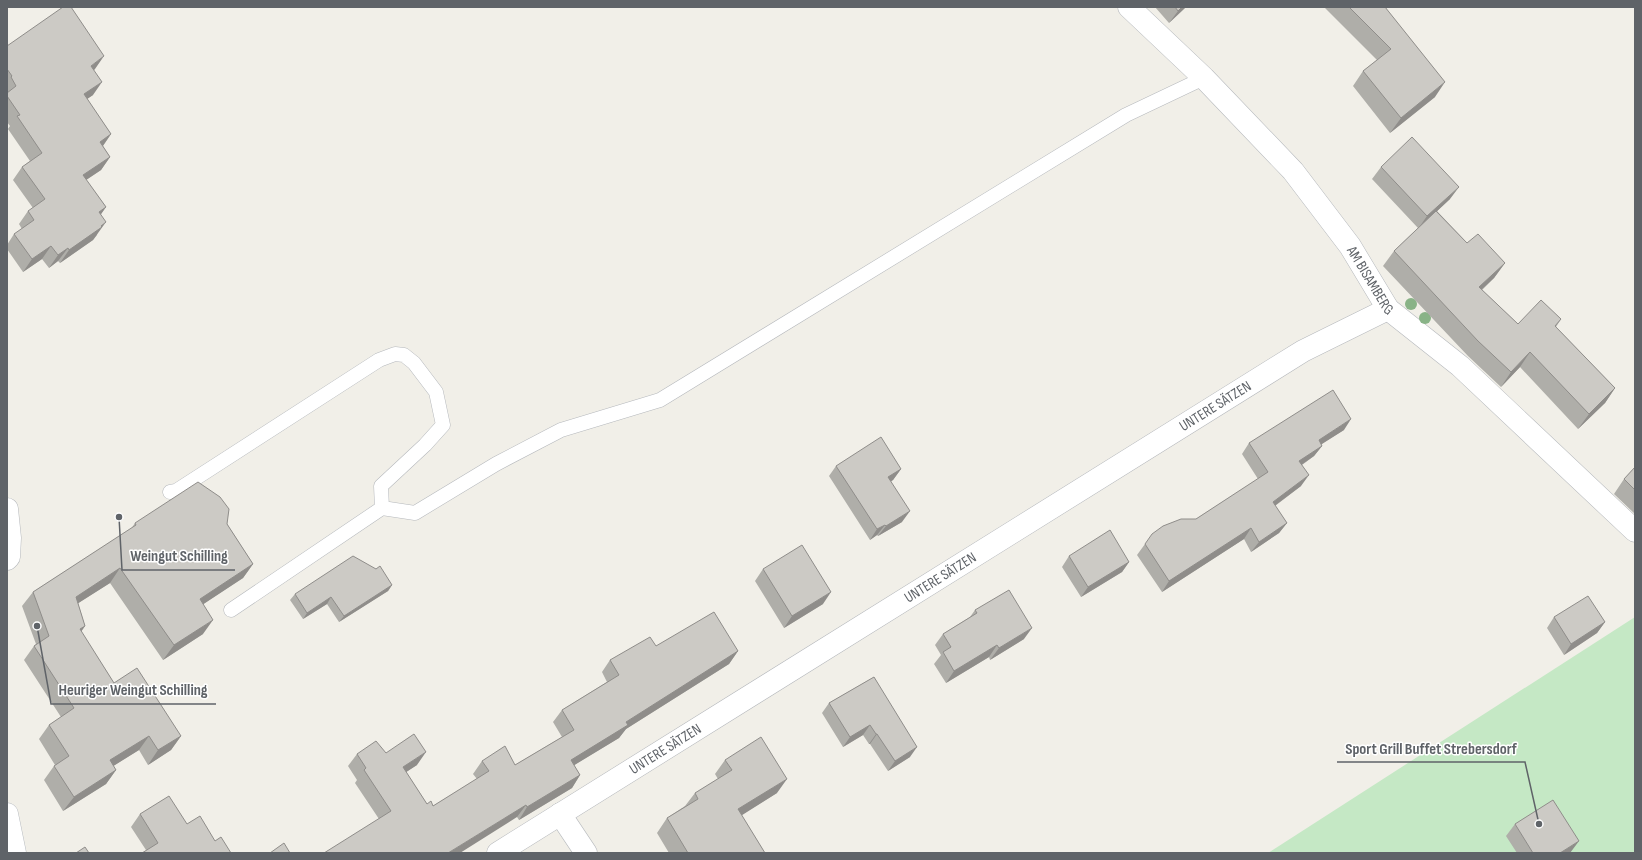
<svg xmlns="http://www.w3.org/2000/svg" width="1642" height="860" font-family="'Sofia Sans Condensed',sans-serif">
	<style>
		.green { fill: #c5e8c5 }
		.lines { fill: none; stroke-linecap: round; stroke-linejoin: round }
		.service-casing { stroke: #b5b8bc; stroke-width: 15 }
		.minor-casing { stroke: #b5b8bc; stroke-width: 23 }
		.secondary-casing { stroke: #b6babf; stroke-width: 23 }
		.service { stroke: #fff; stroke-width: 14 }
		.minor { stroke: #fff; stroke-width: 22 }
		.secondary { stroke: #fff; stroke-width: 22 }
		.tree { fill: #89b387 }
		.wall { fill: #afaea9 }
		.shaded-wall { fill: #8f8d8a }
		.building { fill: #cccac5; stroke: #8f8d8a }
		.labels { text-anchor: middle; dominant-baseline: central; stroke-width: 3; stroke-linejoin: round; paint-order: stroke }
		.street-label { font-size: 15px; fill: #5f6368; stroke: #fff }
		.leader { fill: none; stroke: #5f6368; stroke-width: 1.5 }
		.callout-dot { fill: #5f6368; stroke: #fff; stroke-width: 1.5 }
		.callout-label { font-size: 16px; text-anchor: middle; font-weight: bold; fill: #5f6368; stroke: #fff; stroke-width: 3; stroke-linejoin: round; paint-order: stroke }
	</style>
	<rect width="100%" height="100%" fill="#f1efe8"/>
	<path class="green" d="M 1635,617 L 1635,853 L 1268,853 Z"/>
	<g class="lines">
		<g class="service-casing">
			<path id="service" d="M 170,492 L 176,491 L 379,360 L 395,354 L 404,355 L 414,363 L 436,392 L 443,425 L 425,445 L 381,486 L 382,508
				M 231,610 L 382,508 L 415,513 L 496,464 L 561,430 L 660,400 L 1126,115 L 1204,78"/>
		</g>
		<g class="minor-casing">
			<g id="minor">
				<path id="s1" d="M 1129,7 L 1204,78 L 1293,171 L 1350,246 L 1388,309 L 1460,366 L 1635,531"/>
				<path d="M 7,509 L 10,538 L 9,557 L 7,559"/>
				<path d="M 560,814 L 586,853"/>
				<path id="s2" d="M 498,853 L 1303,351 L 1388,309"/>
			</g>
		</g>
		<g class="secondary-casing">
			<path id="secondary" d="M 7,814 L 15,853"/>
		</g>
		<use href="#service" class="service"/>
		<use href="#minor" class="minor"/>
		<use href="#secondary" class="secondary"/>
	</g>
	<g class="tree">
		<circle cx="1411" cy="304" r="6"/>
		<circle cx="1425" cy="318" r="6"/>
	</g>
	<path class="wall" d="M 1155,7 L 1186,7 L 1169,23 Z
		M 1324,7 L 1387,7 L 1386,8 L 1435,97 L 1390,133 L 1353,86 L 1363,71 L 1377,60 Z
		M 7,46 L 95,69 L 94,70 L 93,95 L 87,99 L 111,134 L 103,146 L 110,157 L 101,170 L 86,180 L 106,207 L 100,215 L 97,235 L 93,240 L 60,263 L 58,261 L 49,268 L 42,259 L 23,272 L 7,249 L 7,245 L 14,234 L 22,229 L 19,224 L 28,211 L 33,208 L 13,180 L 22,167 L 30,161 L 8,129 L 10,126 L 7,122 Z
		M 1381,167 L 1450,199 L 1437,211 L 1467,243 L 1505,263 L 1494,278 L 1482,290 L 1518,324 L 1561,319 L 1556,327 L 1615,388 L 1605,403 L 1578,429 L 1520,367 L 1501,387 L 1468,356 L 1383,266 L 1394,251 L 1418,228 L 1372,179 Z
		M 1344,430 L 1321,444 L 1322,446 L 1314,456 L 1302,465 L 1301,486 L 1275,506 L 1287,523 L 1279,533 L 1251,552 L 1244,539 L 1162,592 L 1137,555 L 1145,544 L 1196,519 L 1258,479 L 1242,454 L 1249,443 Z
		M 836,466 L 901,469 L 893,480 L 891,481 L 902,522 L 878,536 L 877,535 L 870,540 L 829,476 Z
		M 1635,467 L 1635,514 L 1614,494 L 1624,479 Z
		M 135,523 L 227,524 L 253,564 L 243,578 L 203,604 L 203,634 L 163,660 L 110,583 L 78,603 L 85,626 L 81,632 L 114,683 L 181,736 L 171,750 L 148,765 L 139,750 L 113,766 L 116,770 L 106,784 L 63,811 L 44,780 L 54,766 L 55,765 L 39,739 L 49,725 L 61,717 L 24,660 L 34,646 L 36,644 L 22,606 L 33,592 L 131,529 Z
		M 1069,556 L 1129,562 L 1122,572 L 1081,597 L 1062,567 Z
		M 763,569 L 823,604 L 784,628 L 755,581 Z
		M 392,585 L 388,591 L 339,622 L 327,604 L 303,619 L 290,600 L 295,594 Z
		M 975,610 L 1024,639 L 990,660 L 989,657 L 946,683 L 934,664 L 941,655 L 935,645 L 943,634 L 970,617 Z
		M 1554,617 L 1605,622 L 1597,633 L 1564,655 L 1547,628 Z
		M 656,646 L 738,651 L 729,664 L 626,729 L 619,738 L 574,765 L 580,775 L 572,788 L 519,820 L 517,817 L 379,819 L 355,783 L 357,780 L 348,766 L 357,754 L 386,753 L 417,765 L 406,772 L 427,804 L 433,806 L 477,779 L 473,774 L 482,761 L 515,765 L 562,737 L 553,722 L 562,710 L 607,682 L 602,672 L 610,660 Z
		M 874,677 L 910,757 L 888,771 L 870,744 L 869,744 L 863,735 L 843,747 L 822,713 L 829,703 Z
		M 725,760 L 777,793 L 741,815 L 765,853 L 669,853 L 657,833 L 667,818 L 685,806 L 695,793 L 718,779 L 715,774 Z
		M 140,814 L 187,824 L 215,841 L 146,850 L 131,827 Z
		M 1515,824 L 1570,853 L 1517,853 L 1506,836 Z"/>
	<path class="shaded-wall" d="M 1182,7 L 1186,7 L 1169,23 L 1178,11 Z
		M 104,56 L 95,69 L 82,79 L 91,66 Z
		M 102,82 L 93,95 L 75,107 L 84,94 Z
		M 1445,82 L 1435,97 L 1390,133 L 1401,118 Z
		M 111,134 L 102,147 L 100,142 Z
		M 110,157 L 101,170 L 74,188 L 83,175 Z
		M 1459,187 L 1450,199 L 1418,229 L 1427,216 Z
		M 106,207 L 97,220 L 99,212 Z
		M 106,222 L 93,240 L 60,263 L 69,250 Z
		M 51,246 L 42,259 L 23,272 L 32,259 Z
		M 68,248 L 58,261 L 49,268 L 58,255 Z
		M 1505,263 L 1494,278 L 1468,302 L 1479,287 Z
		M 1530,352 L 1520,367 L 1501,387 L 1511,372 Z
		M 1615,388 L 1605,403 L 1578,429 L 1589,414 Z
		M 1351,419 L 1344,430 L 1311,451 L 1319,440 Z
		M 1322,446 L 1314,456 L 1291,472 L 1299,461 Z
		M 901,469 L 893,480 L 881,488 L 888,477 Z
		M 1309,475 L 1301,486 L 1265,513 L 1273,502 Z
		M 910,511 L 902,522 L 878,536 L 886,526 Z
		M 1287,523 L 1279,533 L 1251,552 L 1259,542 Z
		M 885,525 L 877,535 L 870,540 L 877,529 Z
		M 1251,528 L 1244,539 L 1162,592 L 1169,581 Z
		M 1129,562 L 1122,572 L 1081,597 L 1088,587 Z
		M 253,564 L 243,578 L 190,613 L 200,599 Z
		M 120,568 L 110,583 L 66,611 L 76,597 Z
		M 392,585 L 388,591 L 339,622 L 344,616 Z
		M 831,592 L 823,604 L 784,628 L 792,616 Z
		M 331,597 L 327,604 L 303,619 L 307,613 Z
		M 213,620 L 203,634 L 163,660 L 174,645 Z
		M 1605,622 L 1597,633 L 1564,655 L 1571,644 Z
		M 85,626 L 75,640 L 80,629 Z
		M 1032,628 L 1024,639 L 990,660 L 999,648 Z
		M 997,645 L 989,657 L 946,683 L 954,671 Z
		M 738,651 L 729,664 L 626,729 L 619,738 L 563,772 L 571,760 L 626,722 Z
		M 870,725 L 863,735 L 843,747 L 850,737 Z
		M 876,734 L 877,734 L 870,744 L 869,744 Z
		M 149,736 L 139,750 L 99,775 L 110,760 Z
		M 181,736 L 171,750 L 148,765 L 158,750 Z
		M 917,747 L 910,757 L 888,771 L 895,761 Z
		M 426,752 L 417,765 L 394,780 L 403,767 Z
		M 116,770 L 106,784 L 63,811 L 74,797 Z
		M 580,775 L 572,788 L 519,820 L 527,807 Z
		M 787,779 L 777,793 L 728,824 L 738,809 Z
		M 526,805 L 517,817 L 460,853 L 448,853 Z
		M 1579,841 L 1570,853 L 1560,853 Z"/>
	<path class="building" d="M 63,7 L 71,7 L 104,56 L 91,66 L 102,82 L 84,94 L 111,134 L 100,142 L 110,157 L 83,175 L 106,207 L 99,212 L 106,222 L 101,226 L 102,227 L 69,250 L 68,248 L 58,255 L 51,246 L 32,259 L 14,234 L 34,220 L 28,211 L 45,199 L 22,167 L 42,153 L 17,116 L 20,115 L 7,96 L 7,93 L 16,86 L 11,77 L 12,76 L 7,69 L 7,46 Z
		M 1175,7 L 1182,7 L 1178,11 Z
		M 1349,7 L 1385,7 L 1445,82 L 1401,118 L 1363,71 L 1391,49 Z
		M 1412,137 L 1459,187 L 1427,216 L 1381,167 Z
		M 1436,211 L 1467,243 L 1478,234 L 1505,263 L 1479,287 L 1518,324 L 1541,300 L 1561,319 L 1555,326 L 1615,388 L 1589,414 L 1530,352 L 1511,372 L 1478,341 L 1394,251 Z
		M 1333,390 L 1351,419 L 1319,440 L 1322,446 L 1299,461 L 1309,475 L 1273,502 L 1287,523 L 1259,542 L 1251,528 L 1169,581 L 1145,544 L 1152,534 L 1163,526 L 1181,519 L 1196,519 L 1268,472 L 1249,443 Z
		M 881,437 L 901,469 L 888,477 L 910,511 L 886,526 L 885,525 L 877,529 L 836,466 Z
		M 1635,467 L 1635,490 L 1624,479 Z
		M 198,482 L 220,497 L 229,509 L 227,524 L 253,564 L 200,599 L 213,620 L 174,645 L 120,568 L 76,597 L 85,626 L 80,629 L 114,683 L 137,668 L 181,736 L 158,750 L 149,736 L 110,760 L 116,770 L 74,797 L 54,766 L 69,756 L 49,725 L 74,708 L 34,646 L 49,636 L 33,592 L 136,525 L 135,523 Z
		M 1110,530 L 1129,562 L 1088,587 L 1069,556 Z
		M 802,545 L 831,592 L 792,616 L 763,569 Z
		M 353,556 L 376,569 L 380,566 L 392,585 L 344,616 L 331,597 L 307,613 L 295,594 Z
		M 1009,590 L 1032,628 L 999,648 L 997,645 L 954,671 L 943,652 L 951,647 L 943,634 L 977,613 L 975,610 Z
		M 1588,596 L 1605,622 L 1571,644 L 1554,617 Z
		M 714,612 L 738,651 L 626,722 L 628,725 L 571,760 L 580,775 L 527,807 L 526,805 L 448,853 L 324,853 L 391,811 L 364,770 L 366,768 L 357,754 L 376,741 L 386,753 L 414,734 L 426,752 L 403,767 L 427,804 L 431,801 L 433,806 L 489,771 L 482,761 L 505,746 L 515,765 L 574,730 L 562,710 L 619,675 L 610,660 L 650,637 L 656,646 Z
		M 874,677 L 917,747 L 895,761 L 877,734 L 876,734 L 870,725 L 850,737 L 829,703 Z
		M 761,737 L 787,779 L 738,809 L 765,853 L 688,853 L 667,818 L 698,799 L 695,793 L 732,770 L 725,760 Z
		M 169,796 L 187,824 L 200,816 L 215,841 L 221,837 L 231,853 L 142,853 L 158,843 L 140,814 Z
		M 1553,800 L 1579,841 L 1560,853 L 1533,853 L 1515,824 Z
		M 284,843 L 290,853 L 270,853 Z
		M 85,847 L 89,853 L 76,853 Z"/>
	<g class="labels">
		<g class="street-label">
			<text stroke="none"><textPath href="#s1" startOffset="366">AM BISAMBERG</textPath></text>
			<text stroke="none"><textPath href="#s2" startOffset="845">UNTERE SÄTZEN</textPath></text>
			<text stroke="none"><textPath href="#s2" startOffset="521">UNTERE SÄTZEN</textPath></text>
			<text stroke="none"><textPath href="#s2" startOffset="197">UNTERE SÄTZEN</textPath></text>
		</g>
	</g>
	<path class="leader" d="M119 517L122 570H235M37 626L51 704H216M1539 824L1525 762H1337"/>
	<g class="callout-dot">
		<circle cx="119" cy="517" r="4"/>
		<circle cx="37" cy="626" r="4"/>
		<circle cx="1539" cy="824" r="4"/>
	</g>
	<g class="callout-label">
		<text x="179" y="561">Weingut Schilling</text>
		<text x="133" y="695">Heuriger Weingut Schilling</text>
		<text x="1431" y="754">Sport Grill Buffet Strebersdorf</text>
	</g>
	<rect width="1642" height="860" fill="none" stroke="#5f6368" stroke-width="16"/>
</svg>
